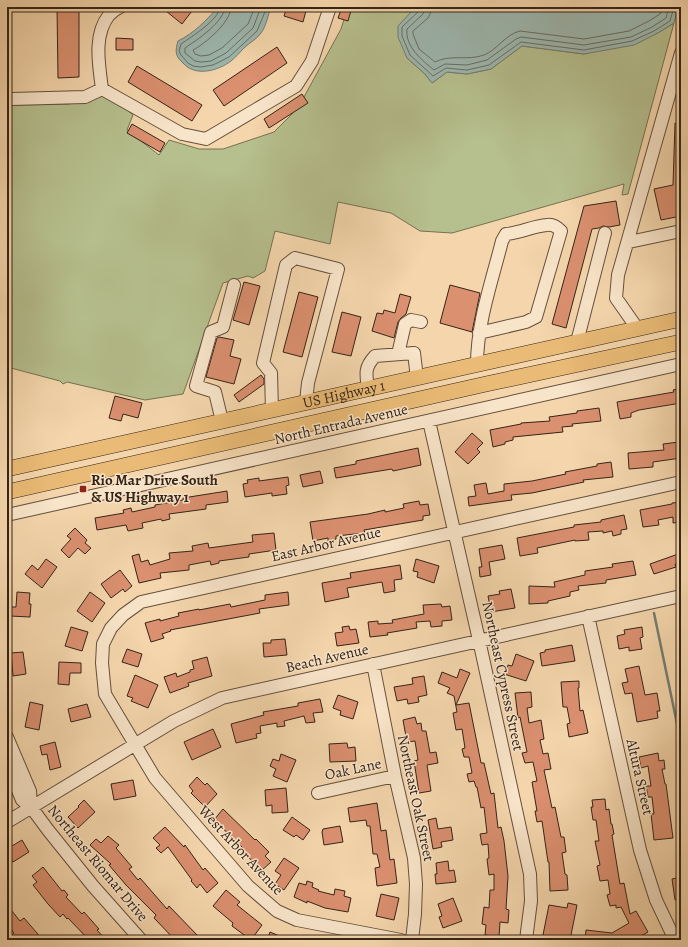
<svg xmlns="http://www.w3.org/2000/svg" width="688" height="947" font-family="Alegreya,serif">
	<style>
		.green { fill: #b6bf8e; stroke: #757253 }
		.water { fill: #9db8b0; stroke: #737d73 }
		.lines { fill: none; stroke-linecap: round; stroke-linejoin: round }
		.shore { stroke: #686e64; stroke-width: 1 }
		.stream { stroke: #737d73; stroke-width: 2.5 }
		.building { fill: #db9070; stroke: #342418 }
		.minor-casing { stroke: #64503d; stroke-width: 14 }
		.major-casing { stroke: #342418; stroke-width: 16 }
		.minor { stroke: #f8e4c9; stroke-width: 12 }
		.major { stroke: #eabb76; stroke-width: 15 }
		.poi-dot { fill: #8f2418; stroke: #f8e4c9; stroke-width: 1.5 }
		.labels { text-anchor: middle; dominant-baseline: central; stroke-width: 3; stroke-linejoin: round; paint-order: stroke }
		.street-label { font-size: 15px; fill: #342418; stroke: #f8e4c9 }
		.poi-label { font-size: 15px; font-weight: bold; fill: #342418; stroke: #f8e4c9; text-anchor: start }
	</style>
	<rect width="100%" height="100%" fill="#f5d6ac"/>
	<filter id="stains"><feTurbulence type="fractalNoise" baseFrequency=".005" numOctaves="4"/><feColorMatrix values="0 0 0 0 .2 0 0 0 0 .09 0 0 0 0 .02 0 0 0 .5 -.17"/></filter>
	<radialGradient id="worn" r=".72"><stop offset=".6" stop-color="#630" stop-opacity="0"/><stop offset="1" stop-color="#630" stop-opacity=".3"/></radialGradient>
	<path class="green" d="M 348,7 L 419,7 L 412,11 L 407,58 L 425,74 L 432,83 L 447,72 L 467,74 L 491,69 L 522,46 L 584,54 L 656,34 L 674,23 L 628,194 L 622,195 L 624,184 L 452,233 L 420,231 L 391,213 L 338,202 L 330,244 L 275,231 L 265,271 L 253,278 L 248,276 L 223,283 L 183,394 L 145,400 L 67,382 L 63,384 L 60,381 L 7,367 L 7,103 L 12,105 L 69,104 L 89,94 L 99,94 L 115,100 L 133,115 L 127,130 L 159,155 L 169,140 L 199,149 L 223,149 L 274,132 L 298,108 L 341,29 Z"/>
	<path class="water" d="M 218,7 L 271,7 C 268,15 266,27 261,33 C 257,39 249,43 244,48 C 240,52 236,57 231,61 C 218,71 195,77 183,63 C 175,56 175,51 178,41 C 194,33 206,21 218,7 Z
		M 419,7 L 678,7 L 674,23 L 656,34 L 634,45 L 584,54 L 522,46 L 491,69 L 467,74 L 447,72 L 432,83 L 425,74 L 407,58 L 398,37 L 398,26 L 412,11 Z"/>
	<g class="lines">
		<path class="shore" d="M 220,7 C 219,20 191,37 181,44 L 179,51 L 181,55 L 188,63 L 193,66 L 201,67 L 213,65 L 229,57 L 257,31 L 267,7
			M 225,7 C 224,22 197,40 185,48 L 185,53 L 195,61 L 201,62 L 211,61 L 226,53 L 253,28 L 261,7
			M 231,7 C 231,22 206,43 193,50 L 195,54 L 201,56 L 209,55 L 222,48 L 248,24 L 255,7
			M 420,7 L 419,11 L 402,27 L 402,36 L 410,55 L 433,76 L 446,68 L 467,70 L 489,65 L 521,42 L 584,50 L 632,41 L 654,31 L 670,21 L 674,7
			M 425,7 L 423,14 L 407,29 C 405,47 422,60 434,70 L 445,64 L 467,65 L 487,60 L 516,39 L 521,37 L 584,45 L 631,37 L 652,27 L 666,18 L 669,7
			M 431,7 L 431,12 L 428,18 L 413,31 L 413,34 L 419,49 L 435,62 C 450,54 468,61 484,55 C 497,50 506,34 520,31 L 584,39 L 629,31 L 649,21 L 660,14 L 663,7"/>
		<path class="stream" d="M 654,613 L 681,743"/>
	</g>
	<path class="building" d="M 57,7 L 79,7 L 79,77 L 58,78 Z
		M 161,7 L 195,7 L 182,24 Z
		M 287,7 L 307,7 L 303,22 L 284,16 Z
		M 342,7 L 352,7 L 348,21 L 338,18 Z
		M 116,38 L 133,39 L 133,50 L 116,50 Z
		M 277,47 L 287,63 L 224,106 L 213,90 Z
		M 137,66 L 202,105 L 192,121 L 128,82 Z
		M 302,94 L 308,103 L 269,128 L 264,119 Z
		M 675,123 L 681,123 L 681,216 L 661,220 L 654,189 L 673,185 Z
		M 132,124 L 165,143 L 160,152 L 127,133 Z
		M 616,201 L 620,225 L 609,227 L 603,226 L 599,228 L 592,229 L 566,328 L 552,324 L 584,206 Z
		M 244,282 L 260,286 L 249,325 L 233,320 Z
		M 450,285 L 480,293 L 472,332 L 440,323 Z
		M 299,292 L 318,297 L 302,357 L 283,352 Z
		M 400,294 L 411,297 L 406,314 L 401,318 L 398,322 L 394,338 L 372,331 L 377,313 L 383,314 L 384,310 L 395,313 Z
		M 342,312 L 361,317 L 351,356 L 332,352 Z
		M 219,337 L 234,340 L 230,356 L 241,359 L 234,384 L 206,377 L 217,338 Z
		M 261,375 L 264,379 L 264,384 L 239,402 L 234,395 Z
		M 681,388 L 681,403 L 639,410 L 631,413 L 631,417 L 620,419 L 617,402 L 674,392 L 673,390 Z
		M 115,396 L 142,403 L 138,418 L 123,414 L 121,421 L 109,418 Z
		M 599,408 L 601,421 L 572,424 L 573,426 L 562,427 L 563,432 L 513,437 L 513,440 L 505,442 L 505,444 L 493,447 L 490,430 L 521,424 L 521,423 L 550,421 L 549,417 L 577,413 L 577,411 Z
		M 472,433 L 483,443 L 477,449 L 480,452 L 468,464 L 455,452 Z
		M 679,442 L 681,458 L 653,462 L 653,467 L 629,469 L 628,453 L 664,450 L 663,444 Z
		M 418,448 L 421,465 L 393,471 L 392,469 L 336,478 L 334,468 L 356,464 L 356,461 Z
		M 611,462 L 613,477 L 583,480 L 584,482 L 532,493 L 511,495 L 512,500 L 469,506 L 468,497 L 476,496 L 474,485 L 486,483 L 488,494 L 504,491 L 504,484 L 532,481 L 566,474 L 565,472 L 597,466 L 597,464 Z
		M 320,471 L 323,483 L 303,487 L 300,475 Z
		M 288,477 L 289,485 L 286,486 L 287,494 L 272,496 L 272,493 L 245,497 L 243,484 L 248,483 L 247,480 L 259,478 L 259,481 Z
		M 227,491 L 228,502 L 206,505 L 206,509 L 169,514 L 170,519 L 162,521 L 161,519 L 142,523 L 143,528 L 128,531 L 126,525 L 97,530 L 95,518 L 124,513 L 123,510 L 131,508 L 132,512 L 155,507 L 155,505 L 183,500 L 183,498 Z
		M 419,501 L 420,505 L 428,504 L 430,515 L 423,516 L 423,520 L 364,530 L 365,533 L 336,536 L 336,539 L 328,541 L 328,538 L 313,541 L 310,522 L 368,514 L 385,510 L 385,512 L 404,508 L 403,504 Z
		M 681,502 L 681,522 L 673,523 L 673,517 L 658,520 L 659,525 L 643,527 L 640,510 L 672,504 L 672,503 Z
		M 624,515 L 627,529 L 621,530 L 621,534 L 613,536 L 612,531 L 603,533 L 603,531 L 588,532 L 589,540 L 575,541 L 575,540 L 537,548 L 538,553 L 520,556 L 517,538 L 574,527 L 574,525 L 601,522 L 601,520 Z
		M 75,528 L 87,540 L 85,543 L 91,548 L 85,554 L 78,548 L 69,558 L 61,550 L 71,539 L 67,536 Z
		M 274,533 L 276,550 L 249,554 L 249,557 L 219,561 L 219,563 L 211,565 L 210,561 L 189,565 L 189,570 L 160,573 L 161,578 L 139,583 L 132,556 L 139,554 L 141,562 L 148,560 L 150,565 L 170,559 L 169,553 L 193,551 L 192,546 L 208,543 L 209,548 L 253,542 L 252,535 Z
		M 502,545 L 505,559 L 489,562 L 491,575 L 480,577 L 479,567 L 482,567 L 479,549 Z
		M 681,553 L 681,564 L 675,564 L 676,567 L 654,574 L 650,564 Z
		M 46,559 L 57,567 L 42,588 L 25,574 L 32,565 L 38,570 Z
		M 416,559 L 439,566 L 434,583 L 417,577 L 418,572 L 413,571 Z
		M 633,561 L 636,575 L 606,580 L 606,583 L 578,586 L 579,590 L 570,592 L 570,596 L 548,601 L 548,603 L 529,604 L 529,586 L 555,587 L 554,582 L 585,575 L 585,571 L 613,567 L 612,564 Z
		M 400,565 L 402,579 L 394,580 L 395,591 L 384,593 L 382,582 L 347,588 L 349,597 L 325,602 L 322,583 L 351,578 L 350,573 Z
		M 120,570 L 132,586 L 125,592 L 123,589 L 111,598 L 101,584 Z
		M 511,589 L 515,608 L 491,612 L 488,596 L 500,594 L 499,591 Z
		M 17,592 L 30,593 L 29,604 L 31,604 L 30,617 L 10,616 L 11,607 L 16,607 Z
		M 90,592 L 105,603 L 92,622 L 77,611 Z
		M 288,592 L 289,605 L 259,609 L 260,613 L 170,630 L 171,631 L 162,634 L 164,638 L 151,642 L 145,623 L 160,619 L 160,621 L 179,616 L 178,613 L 199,609 L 199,610 L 230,604 L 231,607 L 265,600 L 265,595 Z
		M 441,604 L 442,607 L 450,606 L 452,620 L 442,621 L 442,626 L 431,627 L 430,621 L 416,622 L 417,628 L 387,633 L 388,635 L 370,637 L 368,622 L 378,621 L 378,624 L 393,623 L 392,620 L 424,614 L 423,605 Z
		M 349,626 L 350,630 L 356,629 L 359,643 L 337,646 L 335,633 L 343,632 L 342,627 Z
		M 71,627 L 88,632 L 82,651 L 65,646 Z
		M 642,627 L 643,637 L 640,638 L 642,649 L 629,651 L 629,647 L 619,649 L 617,636 L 625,634 L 624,630 Z
		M 285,639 L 287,655 L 264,657 L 263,643 L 271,643 L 271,640 Z
		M 572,645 L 575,661 L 542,666 L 540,653 L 545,652 L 545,650 Z
		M 127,649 L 142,654 L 138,667 L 122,662 Z
		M 23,652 L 26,674 L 13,676 L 11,653 Z
		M 516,654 L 534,661 L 526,681 L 504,674 L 508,665 L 512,666 Z
		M 207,657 L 212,676 L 188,683 L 189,686 L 170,693 L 164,677 L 176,673 L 177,677 L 190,672 L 190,670 L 194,669 L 192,661 Z
		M 59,662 L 81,663 L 81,673 L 70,673 L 69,685 L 58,684 Z
		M 639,666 L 645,695 L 657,693 L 660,711 L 657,711 L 658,718 L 637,722 L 632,693 L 625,694 L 622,683 L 628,682 L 625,669 Z
		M 460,669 L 470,673 L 456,705 L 469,703 L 481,763 L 484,763 L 491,794 L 494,793 L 498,828 L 501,827 L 504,841 L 508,876 L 506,909 L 509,910 L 508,923 L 500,922 L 499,937 L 485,935 L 486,925 L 482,924 L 484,907 L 489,908 L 490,890 L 494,890 L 494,874 L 489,875 L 487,859 L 489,858 L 488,844 L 482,845 L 480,834 L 487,833 L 484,807 L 481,808 L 477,787 L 476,787 L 474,781 L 469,782 L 467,774 L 472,773 L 469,757 L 464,757 L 462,749 L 465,748 L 462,729 L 456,730 L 453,713 L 457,712 L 454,696 L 447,693 L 450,688 L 438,683 L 442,672 L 457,678 Z
		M 135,675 L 158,685 L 148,708 L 131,701 L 133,698 L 127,696 Z
		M 424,676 L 427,695 L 418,697 L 419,702 L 408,704 L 407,699 L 397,701 L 394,687 L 413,684 L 412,678 Z
		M 579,681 L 579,688 L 578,688 L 580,711 L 583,710 L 588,733 L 569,737 L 567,724 L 570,723 L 567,707 L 563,707 L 561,682 Z
		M 531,692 L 532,707 L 527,708 L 529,723 L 541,720 L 544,739 L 540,740 L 543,754 L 548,753 L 551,769 L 544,770 L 552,808 L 555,807 L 561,837 L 564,837 L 566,852 L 562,853 L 565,874 L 567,875 L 568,890 L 550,891 L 549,862 L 548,862 L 542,821 L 537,822 L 535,811 L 537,811 L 532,782 L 537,781 L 533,762 L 525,763 L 522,753 L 527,752 L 520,717 L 518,718 L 515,693 Z
		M 338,695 L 358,702 L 353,719 L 340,715 L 341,711 L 333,708 Z
		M 320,699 L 323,712 L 313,713 L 315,722 L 306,723 L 304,716 L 284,721 L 285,726 L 277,727 L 277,723 L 260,726 L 261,733 L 256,734 L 257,738 L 236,743 L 231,724 L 264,715 L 263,712 L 298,706 L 298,703 Z
		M 30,702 L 43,705 L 39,730 L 25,727 Z
		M 87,704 L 91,717 L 71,722 L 68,709 Z
		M 415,717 L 417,724 L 421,723 L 422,731 L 426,731 L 430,753 L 436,752 L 438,763 L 427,765 L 431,791 L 419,793 L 414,761 L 418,760 L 415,741 L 407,742 L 403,720 Z
		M 213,729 L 221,747 L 192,760 L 184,742 Z
		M 55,742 L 61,767 L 50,770 L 47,754 L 42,755 L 40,746 Z
		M 347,743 L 348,748 L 355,747 L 356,761 L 330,762 L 329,744 Z
		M 658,753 L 659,761 L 664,760 L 665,769 L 662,769 L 665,784 L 666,784 L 673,838 L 654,840 L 651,814 L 654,814 L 652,797 L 648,797 L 646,786 L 651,786 L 648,766 L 641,768 L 639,757 Z
		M 281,754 L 296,760 L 287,782 L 273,776 L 276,769 L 270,766 L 273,759 L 279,761 Z
		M 197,777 L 205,785 L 207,783 L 217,794 L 205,807 L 191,793 L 193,791 L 189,786 Z
		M 133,780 L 136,796 L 114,800 L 111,784 Z
		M 286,788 L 288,812 L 272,813 L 272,805 L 266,806 L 265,790 Z
		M 605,799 L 606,810 L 609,809 L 611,824 L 612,824 L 614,834 L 612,835 L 620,884 L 624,883 L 630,914 L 636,911 L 648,932 L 634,940 L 585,940 L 586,930 L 612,933 L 629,923 L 621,907 L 616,908 L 616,905 L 610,906 L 607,895 L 610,894 L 608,880 L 600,881 L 597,866 L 600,865 L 595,841 L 599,841 L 596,820 L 593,820 L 591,807 L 593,807 L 592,800 Z
		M 84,800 L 95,812 L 78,828 L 68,817 L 79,807 L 78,806 Z
		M 377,803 L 381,831 L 386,830 L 390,860 L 394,859 L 397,883 L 377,886 L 375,868 L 380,867 L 377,854 L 373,854 L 370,826 L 367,826 L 366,820 L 350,822 L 348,808 Z
		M 223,809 L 255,840 L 256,839 L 269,852 L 265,856 L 271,862 L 261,871 L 243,851 L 245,850 L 214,820 Z
		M 292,817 L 310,830 L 303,840 L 296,835 L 294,837 L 283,830 Z
		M 436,818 L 438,829 L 451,827 L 453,840 L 441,842 L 442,847 L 433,849 L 428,820 Z
		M 340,826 L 343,842 L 324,845 L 322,832 L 323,829 Z
		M 165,827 L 184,847 L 185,845 L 203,870 L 205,868 L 218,883 L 207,893 L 200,884 L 197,888 L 191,881 L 192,880 L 168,847 L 161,853 L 156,848 L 160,845 L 153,838 Z
		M 108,836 L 119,845 L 116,848 L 132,867 L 129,869 L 138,880 L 140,878 L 167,909 L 169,906 L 199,937 L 196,940 L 175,940 L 154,918 L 156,915 L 126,885 L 109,865 L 111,864 L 90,845 L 96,839 L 101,843 Z
		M 22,840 L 29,852 L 13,862 L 7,852 L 7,849 Z
		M 284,858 L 299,868 L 284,890 L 275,884 L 281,875 L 275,871 Z
		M 448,861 L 449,871 L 454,870 L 456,882 L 436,884 L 435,874 L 437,874 L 436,863 Z
		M 43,867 L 62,891 L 64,890 L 68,895 L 66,897 L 82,914 L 84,912 L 99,929 L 97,930 L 106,940 L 89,940 L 68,918 L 67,919 L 63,914 L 60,917 L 48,904 L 33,885 L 37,882 L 32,876 Z
		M 681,877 L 681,899 L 675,900 L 672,879 Z
		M 307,881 L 313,883 L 312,887 L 319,890 L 318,891 L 334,895 L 335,889 L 345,891 L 344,896 L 351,898 L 348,912 L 325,908 L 307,901 L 307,903 L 294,897 L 299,883 L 306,885 Z
		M 226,890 L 240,902 L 237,905 L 262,925 L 251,940 L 232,926 L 233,923 L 213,906 Z
		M 381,894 L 399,898 L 394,920 L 376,916 Z
		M 453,898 L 462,921 L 443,928 L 439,917 L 442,916 L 438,904 Z
		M 568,903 L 577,905 L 570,940 L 542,940 L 549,905 L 567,908 Z
		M 7,905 L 20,921 L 24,918 L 43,940 L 15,940 L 11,935 L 14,933 L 7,924 Z
		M 270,932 L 289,940 L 267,940 Z"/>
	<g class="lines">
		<g class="minor-casing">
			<path id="minor" d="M 102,89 L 182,134 L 206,139 L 296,86 L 312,61 L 330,7
				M 102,89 C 99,65 93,35 109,15 C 112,12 116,9 120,7
				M 11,99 L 85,97 L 102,89
				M 629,242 L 681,231
				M 637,328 L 616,298 L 618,275 L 681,53
				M 577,342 L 605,233
				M 398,354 L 405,324 L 411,320 L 421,322
				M 477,364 C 477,323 492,281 502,241 L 506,234 C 520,233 533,226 547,225 C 552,224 557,227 561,231 L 536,317 L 526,322 L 479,333
				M 368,389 C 366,374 364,368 375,356 L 414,353 L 417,378
				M 272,410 L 271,373 L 263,363 L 286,265 L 295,258 L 338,269 L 308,383 L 306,402
				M 222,421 L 215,392 L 196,386 L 211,332 L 223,327 L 234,285
				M 429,421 L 479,640 L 530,874 L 531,901 L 526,940
				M 7,515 L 681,364
				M 588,616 L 640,850 L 656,900 L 675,940
				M 373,664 L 395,776 L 414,858 L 416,884 L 415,914 L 412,940
				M 7,737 L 30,791 L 31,807
				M 7,763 L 22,800 L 31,807 L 48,830 L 93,886 L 141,940
				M 318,793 L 395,776
				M 7,822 L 174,721 L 222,698 L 681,596
				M 401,940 L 297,920 L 277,911 L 248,886 L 155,778 L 105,694 L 102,663 L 103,644 L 111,628 L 123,615 L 141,602 L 681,482"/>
		</g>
		<g class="major-casing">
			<g id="major">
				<path id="s1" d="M 7,469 L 681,319"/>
				<path d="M 7,492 L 486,384 L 681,342"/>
			</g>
		</g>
		<use href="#minor" class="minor"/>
		<use href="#major" class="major"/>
	</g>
	<rect class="poi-dot" x="79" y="485" width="8" height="8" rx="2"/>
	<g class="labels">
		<g class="street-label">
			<text stroke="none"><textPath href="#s1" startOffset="345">US Highway 1</textPath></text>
			<text transform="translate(341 424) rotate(-13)">North Entrada Avenue</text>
			<text transform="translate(326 544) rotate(-13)">East Arbor Avenue</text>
			<text transform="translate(327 658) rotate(-13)">Beach Avenue</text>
			<text transform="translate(503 676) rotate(78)">Northeast Cypress Street</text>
			<text transform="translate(353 769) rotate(-12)">Oak Lane</text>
			<text transform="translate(640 777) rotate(77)">Altura Street</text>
			<text transform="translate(416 798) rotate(78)">Northeast Oak Street</text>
			<text transform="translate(241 850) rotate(47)">West Arbor Avenue</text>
			<text transform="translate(98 863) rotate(50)">Northeast Riomar Drive</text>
		</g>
		<g class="poi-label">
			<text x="91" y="480">Rio Mar Drive South<tspan x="91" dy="17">&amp; US Highway 1</tspan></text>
		</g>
	</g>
	<rect width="688" height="947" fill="none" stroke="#f5d6ac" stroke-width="24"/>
	<rect x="8" y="8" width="672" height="931" fill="none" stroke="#342418" stroke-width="2"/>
	<rect x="12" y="12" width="664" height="923" fill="none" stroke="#342418"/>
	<rect width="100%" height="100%" filter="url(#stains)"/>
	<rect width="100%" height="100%" fill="url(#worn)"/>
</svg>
